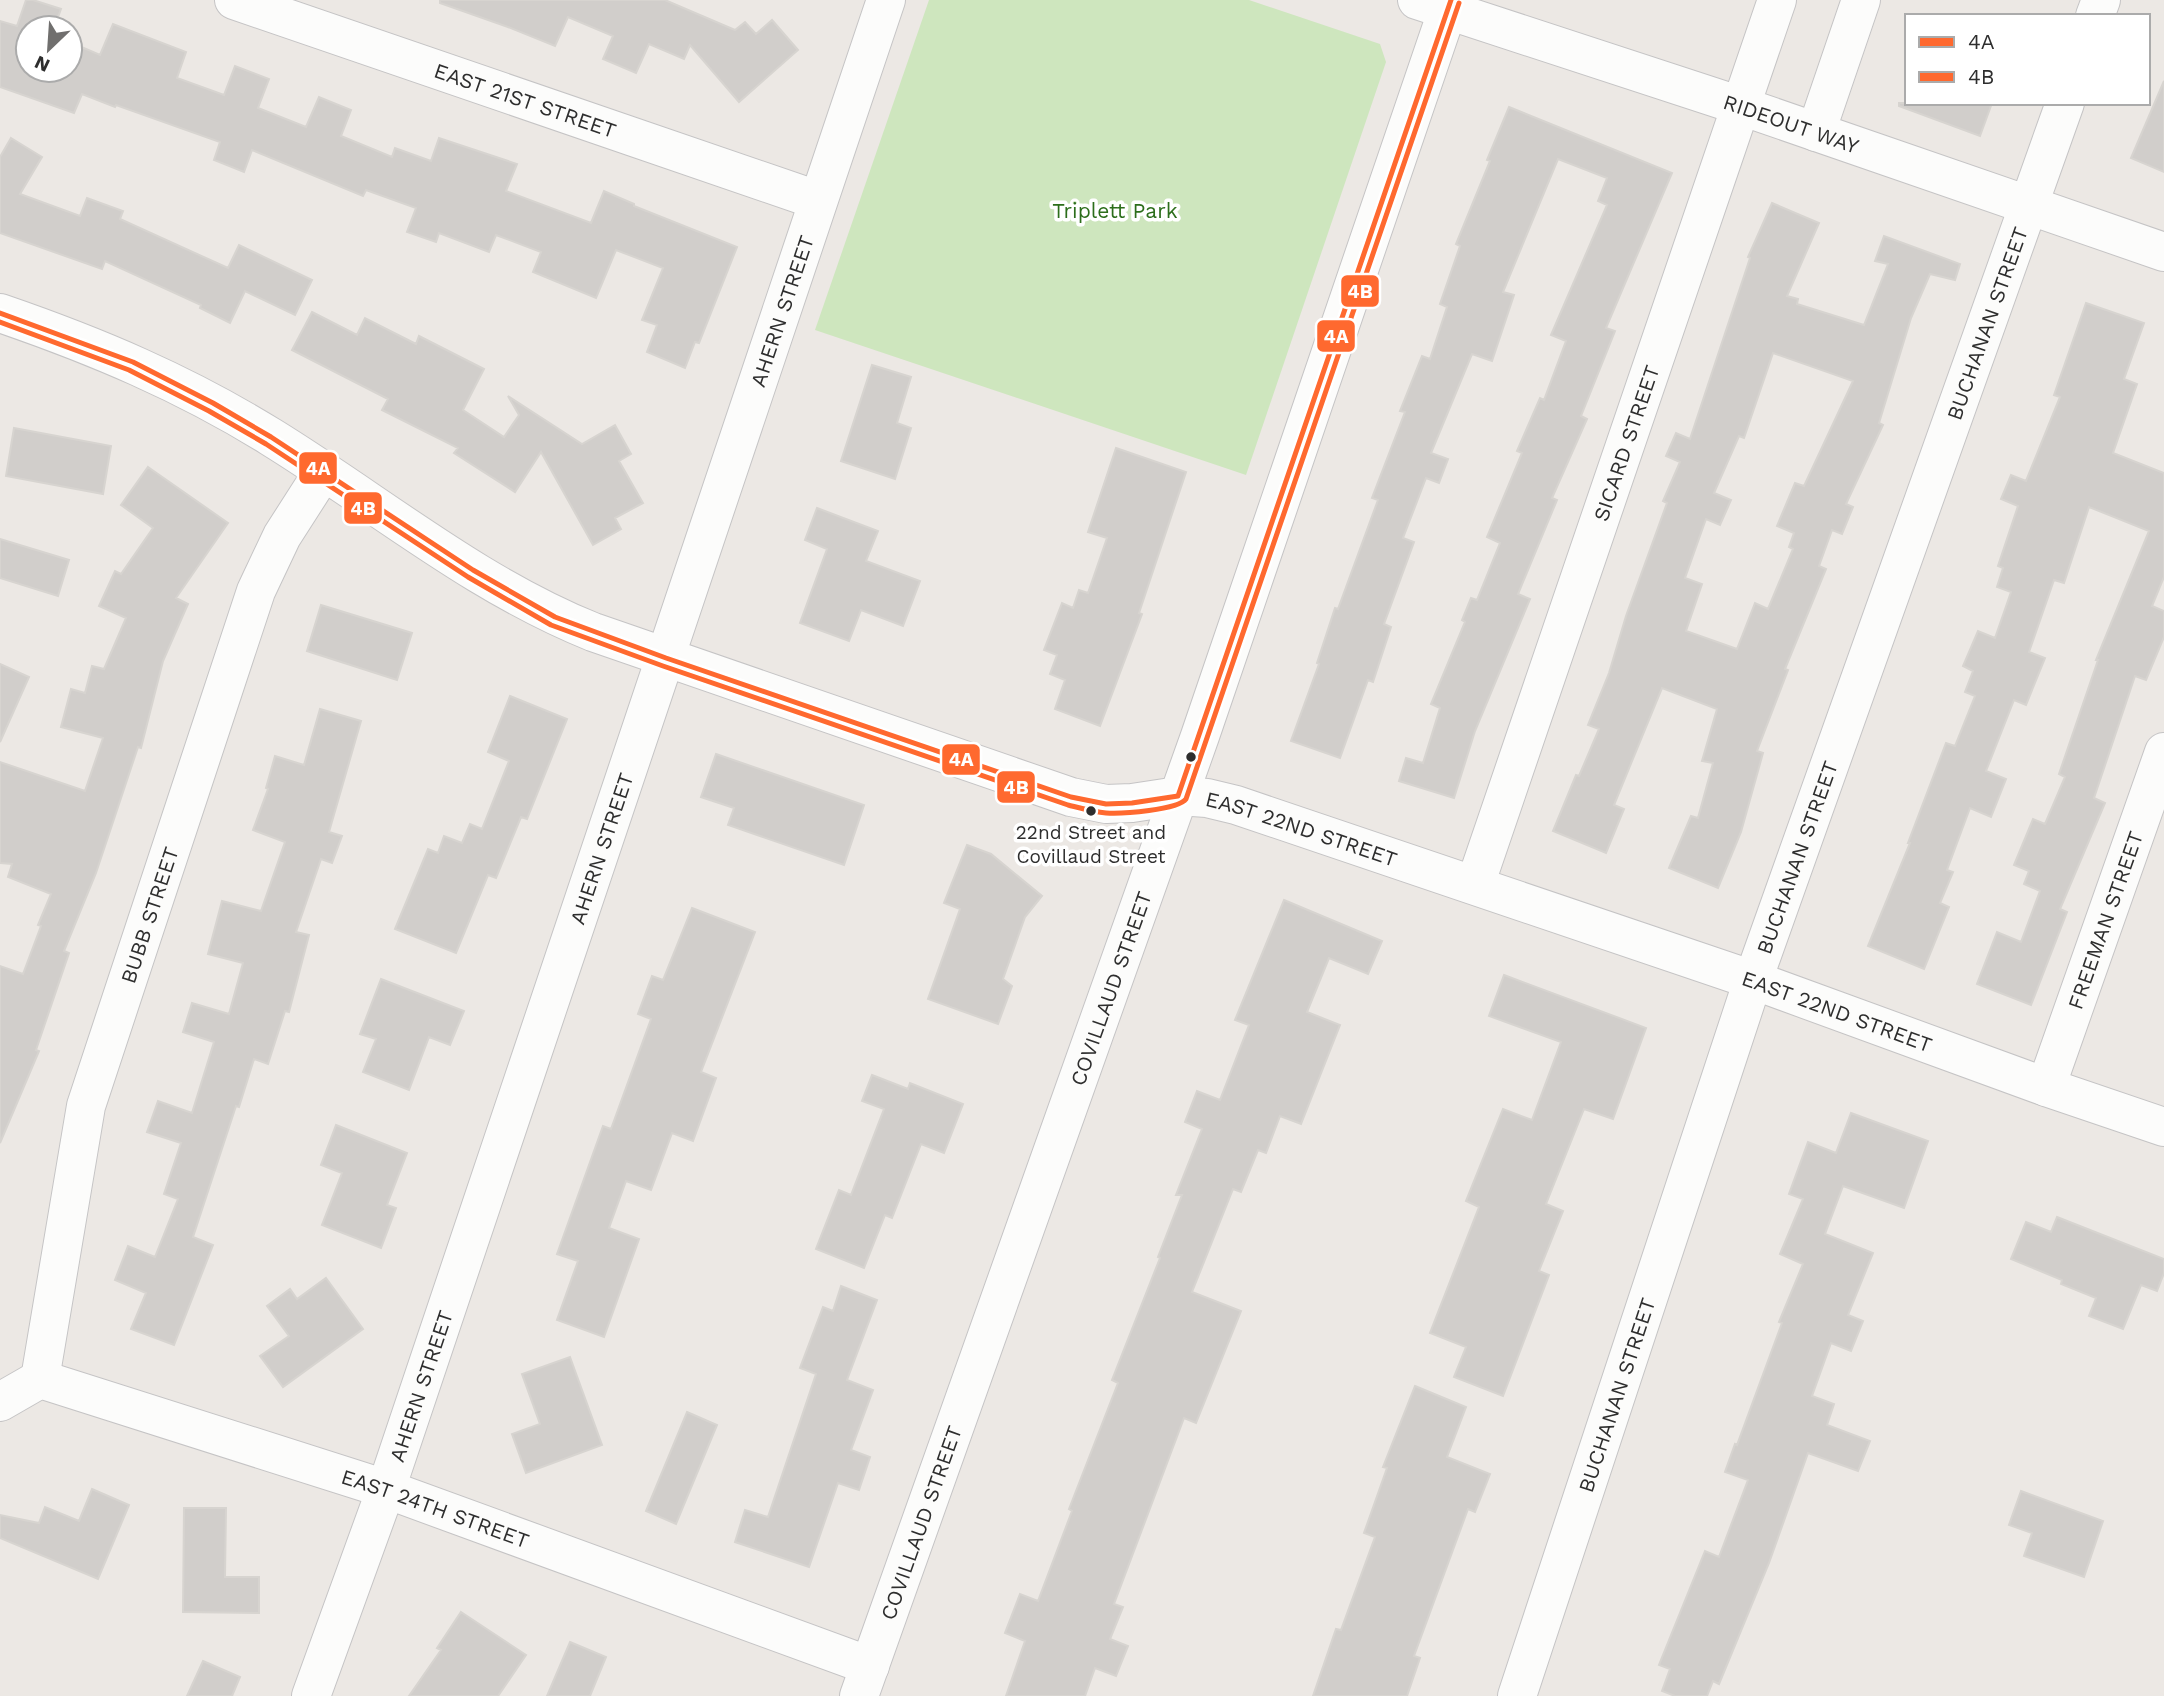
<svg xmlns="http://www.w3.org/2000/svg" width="2164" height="1696" font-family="'Work Sans',sans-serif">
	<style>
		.green { fill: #cee6be }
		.building { fill: #d1cecb; stroke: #d7d4d0; stroke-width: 2; fill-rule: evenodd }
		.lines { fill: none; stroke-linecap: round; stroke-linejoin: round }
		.minor-casing { stroke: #c5c4c5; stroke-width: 40 }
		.minor { stroke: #fcfcfb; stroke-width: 38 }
		.bus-1-casing { stroke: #fff; stroke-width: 10 }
		.bus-2-casing { stroke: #fff; stroke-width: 10 }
		.bus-1 { stroke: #ff692f; stroke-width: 5 }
		.bus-2 { stroke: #ff692f; stroke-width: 5 }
		.bus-dot { fill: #2e2e2e; stroke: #fff; stroke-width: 2.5 }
		.labels { text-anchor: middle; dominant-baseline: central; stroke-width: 7; stroke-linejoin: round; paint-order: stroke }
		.bus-label { font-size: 19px; fill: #2e2e2e; stroke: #fff }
		.street-label { font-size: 21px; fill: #2e2e2e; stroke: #fff }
		.park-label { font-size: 21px; fill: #2c6e1b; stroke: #fff }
		.line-badge { stroke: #fff; stroke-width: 2.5 }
		.badge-label { font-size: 19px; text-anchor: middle; font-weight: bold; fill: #fff }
	</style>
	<rect width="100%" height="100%" fill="#ece8e4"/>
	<path class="green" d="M 929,0 L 1249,0 L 1380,44 L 1386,62 L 1246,475 L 815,330 Z"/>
	<path class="building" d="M 26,0 L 33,0 L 61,9 L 54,28 L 28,28 L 28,70 L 70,70 L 70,42 L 100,55 L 113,24 L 186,52 L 177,78 L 224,95 L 235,66 L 269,79 L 258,108 L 306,127 L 319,97 L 351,110 L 341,136 L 392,157 L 395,148 L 431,161 L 439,138 L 517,164 L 506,191 L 591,223 L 604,191 L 634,204 L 634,206 L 737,247 L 699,343 L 695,342 L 685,368 L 647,352 L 657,325 L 642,320 L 663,268 L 616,250 L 596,298 L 533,272 L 541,252 L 496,235 L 489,252 L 439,233 L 436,242 L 407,232 L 416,208 L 366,190 L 363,196 L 252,150 L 244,172 L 214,160 L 220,142 L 116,105 L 115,107 L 82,94 L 74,113 L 0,87 L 0,21 L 17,26 Z
		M 440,0 L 665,0 L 735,30 L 745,22 L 756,34 L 772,20 L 798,50 L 739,102 L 690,45 L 684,59 L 649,44 L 636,73 L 603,59 L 613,36 L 568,17 L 555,46 L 508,27 L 440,3 Z
		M 2164,81 L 2164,172 L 2131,158 Z
		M 1899,103 L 1992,103 L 1980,136 L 1899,106 Z
		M 1509,107 L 1672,173 L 1606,328 L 1615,331 L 1581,416 L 1587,419 L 1552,498 L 1557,500 L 1518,594 L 1530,599 L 1475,731 L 1454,798 L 1399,781 L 1406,758 L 1423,763 L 1440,708 L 1431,704 L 1465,622 L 1462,620 L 1471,598 L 1477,600 L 1500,543 L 1487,537 L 1522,453 L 1517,451 L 1540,398 L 1544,400 L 1566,341 L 1551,335 L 1607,205 L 1598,201 L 1607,178 L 1558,159 L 1503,292 L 1514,295 L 1492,361 L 1472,354 L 1431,453 L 1448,459 L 1439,483 L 1426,478 L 1403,538 L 1414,542 L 1384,624 L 1391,627 L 1373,682 L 1368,680 L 1340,758 L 1291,741 L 1319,664 L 1317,663 L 1335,608 L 1338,609 L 1378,500 L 1372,498 L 1405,412 L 1400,411 L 1422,356 L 1430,359 L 1447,307 L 1440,304 L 1460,246 L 1456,244 L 1490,161 L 1487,160 Z
		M 11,138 L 42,157 L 20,194 L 80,216 L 87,198 L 123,211 L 120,219 L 228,268 L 239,245 L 312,280 L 295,315 L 245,291 L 230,323 L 200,308 L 201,305 L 105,261 L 102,269 L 0,233 L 0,157 Z
		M 1772,203 L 1819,223 L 1787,296 L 1798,299 L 1797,304 L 1864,325 L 1888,264 L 1875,261 L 1884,236 L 1960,264 L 1955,280 L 1930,274 L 1911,318 L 1879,423 L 1883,425 L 1846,504 L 1853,507 L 1842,534 L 1832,530 L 1819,566 L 1826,569 L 1785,669 L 1788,670 L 1757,751 L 1763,753 L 1741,832 L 1718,888 L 1669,868 L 1691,816 L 1698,818 L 1713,763 L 1702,761 L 1717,709 L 1662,688 L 1614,805 L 1624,809 L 1606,853 L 1553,831 L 1576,775 L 1579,776 L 1599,729 L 1588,725 L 1609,673 L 1626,616 L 1667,503 L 1663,501 L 1680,462 L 1666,456 L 1676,433 L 1690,439 L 1750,258 L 1748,257 ZM 1773,353 L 1853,381 L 1804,486 L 1795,483 L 1777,526 L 1794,533 L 1789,547 L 1793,549 L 1768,609 L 1755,603 L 1737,649 L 1686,631 L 1702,584 L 1685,578 L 1706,519 L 1720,525 L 1731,500 L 1714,493 L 1739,436 L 1744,438 Z
		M 2086,303 L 2144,323 L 2124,379 L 2137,384 L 2113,453 L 2164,473 L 2164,577 L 2152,606 L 2164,611 L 2164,637 L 2146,680 L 2135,676 L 2094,798 L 2105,803 L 2060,909 L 2067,912 L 2031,1005 L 1977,984 L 1997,932 L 2021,942 L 2040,891 L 2024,884 L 2029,871 L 2014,865 L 2033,819 L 2045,824 L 2065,777 L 2059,774 L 2098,660 L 2096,660 L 2149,531 L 2089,507 L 2064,583 L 2054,580 L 2029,652 L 2045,658 L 2026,705 L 2014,700 L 1986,771 L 2006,779 L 1991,817 L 1970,808 L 1947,870 L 1953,872 L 1940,903 L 1949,907 L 1924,969 L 1868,946 L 1910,843 L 1908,843 L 1946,743 L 1955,746 L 1975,696 L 1965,692 L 1973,671 L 1963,666 L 1978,631 L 1995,638 L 2011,592 L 1997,587 L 2003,568 L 1998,566 L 2018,506 L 2001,499 L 2011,475 L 2026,481 L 2060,397 L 2054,395 Z
		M 312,312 L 357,335 L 365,318 L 416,344 L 419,336 L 484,369 L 463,410 L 504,437 L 519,415 L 508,396 L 582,444 L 615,425 L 631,454 L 619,461 L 643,503 L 615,518 L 621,529 L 593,545 L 541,452 L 515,492 L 454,453 L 458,448 L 382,410 L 388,399 L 292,350 Z
		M 872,365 L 911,377 L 897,423 L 911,428 L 895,479 L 841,461 Z
		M 14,428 L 111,446 L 103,494 L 6,476 Z
		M 1116,448 L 1186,472 L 1139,613 L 1142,614 L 1100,726 L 1055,709 L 1065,680 L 1050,674 L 1057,655 L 1044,650 L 1062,603 L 1073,608 L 1079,590 L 1088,593 L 1107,538 L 1088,532 Z
		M 148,467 L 228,523 L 176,598 L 188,604 L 163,661 L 141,748 L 138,747 L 96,873 L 64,951 L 69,953 L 36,1050 L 39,1051 L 0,1143 L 0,966 L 23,974 L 41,926 L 38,925 L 51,894 L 8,877 L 12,864 L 0,863 L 0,762 L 85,791 L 103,738 L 61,727 L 71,689 L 85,693 L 92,666 L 104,669 L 126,618 L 99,606 L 115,571 L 121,574 L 153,528 L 121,505 Z
		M 817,508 L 878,531 L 866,561 L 920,581 L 903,626 L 861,610 L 849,641 L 800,623 L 827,549 L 805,540 Z
		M 0,539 L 69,560 L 58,596 L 0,578 Z
		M 321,605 L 412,633 L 397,680 L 307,651 Z
		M 0,664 L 29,677 L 0,742 Z
		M 510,696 L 567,719 L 527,819 L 521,817 L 496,878 L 488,875 L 456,953 L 395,929 L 428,849 L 438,853 L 444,836 L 462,843 L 470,824 L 482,829 L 509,761 L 488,752 Z
		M 320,709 L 361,721 L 329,832 L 342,836 L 332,863 L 321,859 L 296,932 L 309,935 L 289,1012 L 285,1011 L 268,1064 L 254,1059 L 239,1107 L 236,1106 L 193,1237 L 213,1245 L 174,1345 L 131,1329 L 146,1293 L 115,1280 L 128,1246 L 155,1257 L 178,1199 L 164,1194 L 181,1143 L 147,1132 L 158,1101 L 192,1113 L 214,1042 L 183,1032 L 192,1003 L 229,1014 L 243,963 L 208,954 L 222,901 L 261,911 L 285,842 L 253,830 L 268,789 L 266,788 L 275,756 L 304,765 Z
		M 716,754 L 864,805 L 844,865 L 728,825 L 734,808 L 701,797 Z
		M 967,845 L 991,854 L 1042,896 L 1025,917 L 1003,979 L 1012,986 L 998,1024 L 928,999 L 960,909 L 944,903 Z
		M 1284,900 L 1382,941 L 1368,974 L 1329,958 L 1307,1012 L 1340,1025 L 1301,1124 L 1280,1116 L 1266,1153 L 1258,1150 L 1241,1192 L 1233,1189 L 1192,1292 L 1241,1311 L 1196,1423 L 1184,1418 L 1114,1604 L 1123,1607 L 1110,1639 L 1128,1646 L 1116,1676 L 1095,1668 L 1085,1696 L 1006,1696 L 1025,1641 L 1005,1633 L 1020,1594 L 1038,1601 L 1072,1511 L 1069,1509 L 1118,1383 L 1112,1380 L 1160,1258 L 1158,1257 L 1182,1195 L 1176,1195 L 1202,1129 L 1185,1122 L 1197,1091 L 1220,1100 L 1249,1025 L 1235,1020 Z
		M 692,908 L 755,932 L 701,1072 L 716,1078 L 693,1141 L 672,1133 L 651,1190 L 626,1181 L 609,1228 L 639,1239 L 604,1337 L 557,1320 L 578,1261 L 557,1254 L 603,1126 L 611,1129 L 651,1019 L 638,1014 L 652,976 L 663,980 Z
		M 1504,975 L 1646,1028 L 1613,1119 L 1584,1109 L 1546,1204 L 1563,1211 L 1539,1271 L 1549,1275 L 1503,1396 L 1454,1377 L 1466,1347 L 1430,1333 L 1479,1207 L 1466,1201 L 1503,1109 L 1532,1120 L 1561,1042 L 1489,1016 Z
		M 381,979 L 464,1011 L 450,1045 L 429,1037 L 409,1090 L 363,1072 L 376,1039 L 360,1034 Z
		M 872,1075 L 908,1089 L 910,1083 L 963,1104 L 944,1153 L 921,1144 L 892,1218 L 885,1215 L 864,1268 L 816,1249 L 839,1190 L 851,1195 L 884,1109 L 862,1101 Z
		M 1851,1113 L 1928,1141 L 1904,1208 L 1843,1186 L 1825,1234 L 1873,1253 L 1848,1315 L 1863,1321 L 1851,1351 L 1831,1343 L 1812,1396 L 1834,1404 L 1827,1425 L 1870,1441 L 1858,1471 L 1808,1453 L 1769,1563 L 1719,1684 L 1713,1681 L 1707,1696 L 1675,1696 L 1662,1691 L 1670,1669 L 1659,1665 L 1705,1551 L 1719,1557 L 1748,1480 L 1725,1472 L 1735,1444 L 1737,1445 L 1782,1323 L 1779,1322 L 1803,1264 L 1780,1254 L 1803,1199 L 1789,1194 L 1808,1142 L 1836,1153 Z
		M 336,1125 L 407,1153 L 387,1205 L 396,1208 L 381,1248 L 322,1225 L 342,1173 L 321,1165 Z
		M 2057,1217 L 2164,1259 L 2164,1273 L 2157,1291 L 2141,1285 L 2123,1329 L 2089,1316 L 2096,1298 L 2061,1284 L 2062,1280 L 2011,1259 L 2026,1222 L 2051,1232 Z
		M 326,1278 L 363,1329 L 283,1387 L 260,1356 L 289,1336 L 267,1306 L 290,1289 L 297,1299 Z
		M 841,1286 L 877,1300 L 847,1380 L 873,1390 L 851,1450 L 870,1457 L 859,1490 L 838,1483 L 809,1567 L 735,1542 L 745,1510 L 768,1517 L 816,1374 L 800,1368 L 823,1307 L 833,1311 Z
		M 570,1357 L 602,1445 L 526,1473 L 512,1434 L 540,1424 L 522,1374 Z
		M 1415,1386 L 1466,1407 L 1447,1457 L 1490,1474 L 1475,1512 L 1468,1509 L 1414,1656 L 1420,1658 L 1407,1696 L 1313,1696 L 1336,1629 L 1341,1630 L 1375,1537 L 1364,1533 L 1387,1468 L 1383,1467 Z
		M 687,1412 L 717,1425 L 676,1524 L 646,1511 Z
		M 92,1489 L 129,1505 L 98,1579 L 0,1538 L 0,1515 L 39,1523 L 45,1507 L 79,1521 Z
		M 2021,1491 L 2103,1521 L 2084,1577 L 2024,1556 L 2032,1533 L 2009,1525 Z
		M 184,1508 L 226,1508 L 225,1577 L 259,1577 L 259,1613 L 183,1612 Z
		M 461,1612 L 526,1655 L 498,1696 L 409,1696 L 441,1650 L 437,1648 Z
		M 570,1642 L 606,1657 L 590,1696 L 547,1696 Z
		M 203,1661 L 240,1677 L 232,1696 L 187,1696 Z"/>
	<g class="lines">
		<g class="minor-casing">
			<g id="minor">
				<path id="s1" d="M 234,0 L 817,200"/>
				<path id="s2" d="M 1417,0 L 1741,106 L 2164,252"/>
				<path d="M 2095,16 L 2101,0"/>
				<path d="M 1816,132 L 1861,0"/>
				<path id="s3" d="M 0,313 C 96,346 184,383 271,437 C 378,503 476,585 593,632 L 1071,797 L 1106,804 L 1132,803 L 1178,796 L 1207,798 L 1236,805 L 1753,980 L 2046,1087 L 2164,1127"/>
				<path id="s4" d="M 1475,885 L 1777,0"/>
				<path id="s5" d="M 2046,1087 L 2164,752"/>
				<path id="s6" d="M 40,1379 L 86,1106 L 256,591 L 282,536 L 323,472"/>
				<path id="s7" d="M 0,1402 L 40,1379 L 386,1489 L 870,1666"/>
				<path id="s8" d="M 311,1696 L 386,1489 L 886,0"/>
				<path id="s9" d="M 859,1696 L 1200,736 L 1451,0"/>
				<path id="s10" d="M 1517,1696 L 1753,980 L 2065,103"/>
			</g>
		</g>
		<use href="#minor" class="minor"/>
		<g class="bus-1-casing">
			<path id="bus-1" d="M 0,313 L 133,362 L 213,403 L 271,437 L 473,570 L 555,617 L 666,658 L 1071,797 L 1106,804 L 1132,803 L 1178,796 L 1451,0"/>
		</g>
		<g class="bus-2-casing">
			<path id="bus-2" d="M 0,322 L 129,370 L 209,411 L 266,444 L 468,577 L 551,625 L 663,666 L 1068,805 C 1080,808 1094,812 1106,813 C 1122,814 1178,810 1186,799 L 1459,3"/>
		</g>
		<use href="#bus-1" class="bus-1"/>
		<use href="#bus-2" class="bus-2"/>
	</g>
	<g class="bus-dot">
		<circle cx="1191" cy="757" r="6"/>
		<circle cx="1091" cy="811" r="6"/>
	</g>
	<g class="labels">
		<g class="bus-label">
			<text x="1091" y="832">22nd Street and<tspan x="1091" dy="24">Covillaud Street</tspan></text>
		</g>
		<g class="street-label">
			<text stroke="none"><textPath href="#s1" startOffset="308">EAST 21ST STREET</textPath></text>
			<text stroke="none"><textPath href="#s2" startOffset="394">RIDEOUT WAY</textPath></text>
			<text stroke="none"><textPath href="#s8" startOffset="1463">AHERN STREET</textPath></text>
			<text stroke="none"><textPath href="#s10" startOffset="1451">BUCHANAN STREET</textPath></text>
			<text stroke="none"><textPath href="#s4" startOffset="467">SICARD STREET</textPath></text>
			<text stroke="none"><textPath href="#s3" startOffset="1418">EAST 22ND STREET</textPath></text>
			<text stroke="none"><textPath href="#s8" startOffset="896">AHERN STREET</textPath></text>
			<text stroke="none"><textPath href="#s10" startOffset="884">BUCHANAN STREET</textPath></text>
			<text stroke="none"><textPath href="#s6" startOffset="478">BUBB STREET</textPath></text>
			<text stroke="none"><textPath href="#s5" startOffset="177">FREEMAN STREET</textPath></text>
			<text stroke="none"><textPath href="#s9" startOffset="751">COVILLAUD STREET</textPath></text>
			<text stroke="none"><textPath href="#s3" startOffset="1984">EAST 22ND STREET</textPath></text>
			<text stroke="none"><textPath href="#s8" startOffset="329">AHERN STREET</textPath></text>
			<text stroke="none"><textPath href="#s10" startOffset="317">BUCHANAN STREET</textPath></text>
			<text stroke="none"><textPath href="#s7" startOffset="462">EAST 24TH STREET</textPath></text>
			<text stroke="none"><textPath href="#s9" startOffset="184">COVILLAUD STREET</textPath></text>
		</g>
		<g class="park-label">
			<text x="1115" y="210">Triplett Park</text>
		</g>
	</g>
	<g class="line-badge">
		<rect x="1340" y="274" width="40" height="34" rx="7" fill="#ff692f"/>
		<rect x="1316" y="319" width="40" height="34" rx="7" fill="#ff692f"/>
		<rect x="298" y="451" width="40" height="34" rx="7" fill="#ff692f"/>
		<rect x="343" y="491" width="40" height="34" rx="7" fill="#ff692f"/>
		<rect x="941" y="743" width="40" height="33" rx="7" fill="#ff692f"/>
		<rect x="996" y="770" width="40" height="34" rx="7" fill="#ff692f"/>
	</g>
	<g class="badge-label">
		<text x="1360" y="298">4B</text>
		<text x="1336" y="343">4A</text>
		<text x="318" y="475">4A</text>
		<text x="363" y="515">4B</text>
		<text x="961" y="766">4A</text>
		<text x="1016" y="794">4B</text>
	</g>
	<rect x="1905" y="14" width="245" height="91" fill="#ffffff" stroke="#ababab" stroke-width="2"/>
	<rect x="1919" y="37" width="35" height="10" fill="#ff692f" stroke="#ababab" stroke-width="2"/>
	<text x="1968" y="49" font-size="21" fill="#2e2e2e">4A</text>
	<rect x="1919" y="72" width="35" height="10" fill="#ff692f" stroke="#ababab" stroke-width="2"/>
	<text x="1968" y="84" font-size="21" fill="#2e2e2e">4B</text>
	<g transform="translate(49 49) rotate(205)"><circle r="33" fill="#ffffff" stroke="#ababab" stroke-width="2"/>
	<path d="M0-5L12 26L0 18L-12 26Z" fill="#706f6e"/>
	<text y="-10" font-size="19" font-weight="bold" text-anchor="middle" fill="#2e2e2e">N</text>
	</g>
</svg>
